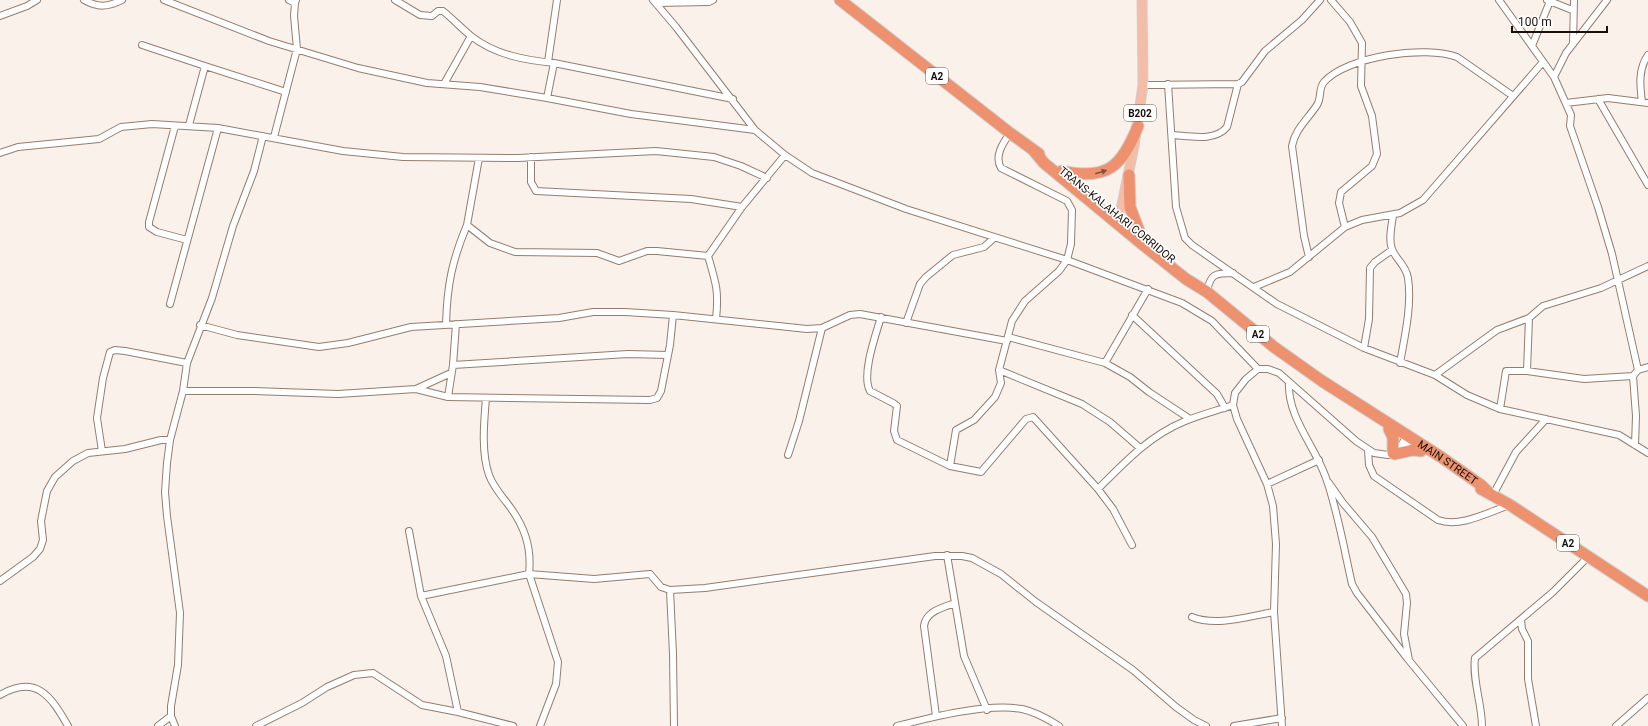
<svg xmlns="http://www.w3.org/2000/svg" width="1648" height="726" font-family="Roboto,sans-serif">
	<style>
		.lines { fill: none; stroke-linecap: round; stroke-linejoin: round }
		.street-casing { stroke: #947d6f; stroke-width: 8 }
		.primary-casing { stroke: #d1cfce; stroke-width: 11 }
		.highway-casing { stroke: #d1cfce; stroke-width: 13 }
		.street { stroke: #fff; stroke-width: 6 }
		.primary { stroke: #f4bda8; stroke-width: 9 }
		.highway { stroke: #ed916e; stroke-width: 11 }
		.oneway { fill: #83503c }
		.labels { text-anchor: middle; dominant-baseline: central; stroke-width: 3.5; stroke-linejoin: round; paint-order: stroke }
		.shield { fill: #fff; stroke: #5e5854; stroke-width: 1 }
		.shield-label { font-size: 10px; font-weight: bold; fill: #19100b }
		.street-label { font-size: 11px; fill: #19100b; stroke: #fff }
	</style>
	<rect width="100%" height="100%" fill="#fbf1eb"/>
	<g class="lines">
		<g class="street-casing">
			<path id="street" d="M 84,0 C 98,8 108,7 122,0
				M 164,0 L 269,41 L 358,68 L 427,83 L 480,87 L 547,98 L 554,63 L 733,99
				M 289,0 L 295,3 L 296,0
				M 395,0 L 420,15 L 432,16 L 438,11 L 443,11 C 453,19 461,28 471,36 C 495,55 525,60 554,63
				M 653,0 L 676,27 L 755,130 L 785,155 L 812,173 L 906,209 L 1067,260 L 1182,303 L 1212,321 L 1258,369
				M 1331,0 L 1350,22 L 1362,43 L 1361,86 L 1372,116 L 1377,154 L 1372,166 L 1341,192 L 1339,203 L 1345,227
				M 1499,0 L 1554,77 L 1571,115 L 1570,126 L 1598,207 L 1612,254 L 1638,370 L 1633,376 L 1636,416 L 1635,445
				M 1547,0 L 1572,10
				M 656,3 L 709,2 L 713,0
				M 0,16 L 27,6 L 37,0
				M 1573,44 L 1574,0
				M 142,45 L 205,66
				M 1532,46 L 1550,1
				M 548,62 L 557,0
				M 1554,77 L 1566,53 L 1607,0
				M 444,84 L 471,36
				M 1168,84 L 1176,207 L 1185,238 L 1192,245 L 1277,304 L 1364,348 L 1435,375 L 1497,330 L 1529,318 L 1543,306 L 1601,288 L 1648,266
				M 1143,85 L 1238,84 L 1242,82 L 1265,51 L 1302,20 L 1320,0
				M 547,98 L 631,114 L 755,130
				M 1598,99 L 1648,185
				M 1642,102 C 1640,86 1638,69 1648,55
				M 1566,103 L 1608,98 L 1648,103
				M 189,125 L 205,66 L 286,92
				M 175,126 L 149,222 L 149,227 L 157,232 L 187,240
				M 1172,135 C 1189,136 1215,142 1227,127 L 1238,84
				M 274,137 L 297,49 L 294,16 L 295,3
				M 0,153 L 18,147 L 99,139 L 121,127 L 152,124 L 218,128 L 343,151 L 403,157 L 518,158 L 656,151 L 714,157 L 741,166 L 767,178
				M 531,157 L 531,182 L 536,191 L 691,199 L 742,207
				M 479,158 L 467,225 L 490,243 L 515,252 L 597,253 L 619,261 L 647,251 L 657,251 L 708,256
				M 1393,215 C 1392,225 1388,239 1392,249 C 1396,260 1406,265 1408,278 C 1412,305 1405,335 1400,363
				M 1309,257 L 1304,236 L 1292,146 C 1295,129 1308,119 1317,105 C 1322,97 1318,89 1324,82 C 1347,56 1426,45 1457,57 L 1513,96
				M 1254,287 L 1290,272 L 1345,227 L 1362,220 L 1400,213 L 1423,200 L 1543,62
				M 1207,292 C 1210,274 1215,273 1233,273
				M 170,304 L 218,128
				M 1132,315 L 1217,394 L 1225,408
				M 881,317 C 876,334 861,375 870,391 L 893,403 L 897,406 L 894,431 L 897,440 L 950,466 L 981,472 L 1026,419 L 1033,417 L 1098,489 L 1113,509 L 1132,545
				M 716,319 C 719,291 716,283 708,256 L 742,207 L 785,155
				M 906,323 L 920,284 L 926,277 L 953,255 L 984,247 L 994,238
				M 200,325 L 237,335 L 319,347 L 348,343 L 411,327 L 559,318 L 593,312 L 625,312 L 673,315 L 807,329 L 822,328 L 850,315 L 860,314 L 1007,341
				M 446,325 C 447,285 452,261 467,225
				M 1008,337 L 1105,363 L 1130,377 L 1149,392 L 1190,419
				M 1364,348 L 1369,319 L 1370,268 L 1375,262 L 1392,250
				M 1105,363 L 1148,289
				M 453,365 L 628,354 L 668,355
				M 999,370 L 1082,404 L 1110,422 L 1140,448
				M 1638,370 L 1648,367
				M 1527,371 L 1529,318
				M 1435,375 L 1467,395 L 1500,409 L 1619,435 L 1648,453
				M 1289,382 C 1287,417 1315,446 1326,478 C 1338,512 1344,549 1352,584 L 1357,593 L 1407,658 L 1463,726
				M 416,389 L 451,373
				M 183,391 L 254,391 L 338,394 L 416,389 L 448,397 L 650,400 L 657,398 L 661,391 L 670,345 L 673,315
				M 448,397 L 453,365 L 456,324
				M 486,398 C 484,422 481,452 489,475 C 493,486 500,494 507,503 C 524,525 532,546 529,574 L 558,662 L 556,684 L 540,726
				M 1500,409 L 1506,371 L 1527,371 L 1584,379 L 1633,376
				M 1368,450 L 1369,465 L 1374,476 L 1438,520 C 1461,528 1488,512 1510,505
				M 102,451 L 97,418 L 103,378 L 110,352 L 115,350 L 125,351 L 187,363
				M 1393,453 L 1402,444 L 1407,435
				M 788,455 L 799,421 L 822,328
				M 950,466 L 956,430 L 974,420 L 995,397 L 1001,383 L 999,370 L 1012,321 L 1025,301 L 1059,271 L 1067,260 L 1071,244 L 1072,210 L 1067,201 L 1001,168 C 994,156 1003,143 1010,133
				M 1329,483 L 1343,503 L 1372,537 L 1406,594 L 1407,603 L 1404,634 L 1409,660
				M 1267,484 L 1319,460
				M 1098,489 C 1124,463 1149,436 1183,422 C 1199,415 1216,411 1233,405
				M 1493,495 L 1516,452 L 1546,419
				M 409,531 L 421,596 L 446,656 L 458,712
				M 947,555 L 964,656 L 987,710
				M 0,581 L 33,557 L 40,549 L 43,540 L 41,521 L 47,491 L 55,477 L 73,461 L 88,453 L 125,449 L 161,440 L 170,440
				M 421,596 L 529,574 L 594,579 L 650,574 L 661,587 L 670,590
				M 1192,617 C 1217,627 1249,616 1274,612
				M 1521,620 L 1522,629 L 1528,641 L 1528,679 L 1536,726
				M 0,695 C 36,674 51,696 68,726
				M 936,716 L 924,626 C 926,611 942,608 955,603
				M 158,726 L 171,716
				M 175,726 L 171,716 L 171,706 L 178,665 L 180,613 L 167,516 L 165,492 L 167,463 L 170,440 L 183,391 L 187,363 L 212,298 L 233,226 L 254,171 L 263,136
				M 256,726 L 302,703 L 327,687 L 354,675 L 373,673 L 422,705 L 458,712 L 513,726
				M 674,726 L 673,654 L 670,590 L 705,588 L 935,556 L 962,556 L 972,558 L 1001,574 L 1036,602 L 1133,670 L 1176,707 L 1194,720 L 1206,726
				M 897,726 C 932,717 987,703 1022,709 C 1036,712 1048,719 1059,726
				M 1234,726 L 1282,718
				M 1282,726 L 1274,612 L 1276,544 L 1273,506 L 1267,484 L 1237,419 L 1233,405 L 1235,393 L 1246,379 L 1258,369 L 1268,369 L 1279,373 L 1356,441 L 1374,453 L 1388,455 L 1395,454 L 1405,447 L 1411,438
				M 1482,726 C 1482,704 1472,679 1475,658 L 1553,592 L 1589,556
				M 1616,726 L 1648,698"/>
		</g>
		<g class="primary-casing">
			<path id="primary" d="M 1118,224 L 1134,146 L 1143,85 L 1142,0"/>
		</g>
		<g class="highway-casing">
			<g id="highway">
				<path d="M 840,0 L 1010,133 L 1039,154"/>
				<path id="s1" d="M 1034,151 L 1044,163 L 1142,244 L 1186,279 L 1207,292 L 1274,347 L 1322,381 L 1441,457 L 1481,485 L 1488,492"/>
				<path d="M 1062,171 C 1108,181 1122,166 1138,126"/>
				<path d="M 1129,175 L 1130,207 L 1141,236"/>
				<path d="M 1389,429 L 1393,437 L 1393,453"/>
				<path d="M 1395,454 L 1413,450 L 1421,451"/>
				<path d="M 1481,489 L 1510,505 L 1648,596"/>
			</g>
		</g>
		<use href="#street" class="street"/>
		<use href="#primary" class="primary"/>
		<use href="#highway" class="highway"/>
	</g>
	<defs><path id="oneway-solid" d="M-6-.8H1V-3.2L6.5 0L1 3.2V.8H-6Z"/></defs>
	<use class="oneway" href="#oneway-solid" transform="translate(1101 172) rotate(-18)"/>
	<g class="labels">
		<g class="shield">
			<rect x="926" y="68" width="22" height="16" rx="3"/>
			<rect x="1124" y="105" width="32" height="16" rx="3"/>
			<rect x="1247" y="326" width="22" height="16" rx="3"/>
			<rect x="1557" y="535" width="22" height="16" rx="3"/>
		</g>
		<g class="shield-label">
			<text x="937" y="76">A2</text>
			<text x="1140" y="113">B202</text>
			<text x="1258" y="334">A2</text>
			<text x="1568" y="543">A2</text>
		</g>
		<g class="street-label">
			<text transform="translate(1117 215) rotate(39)">TRANS-KALAHARI CORRIDOR</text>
			<text stroke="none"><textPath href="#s1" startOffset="519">MAIN STREET</textPath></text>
		</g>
	</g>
	<path d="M1512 26v6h95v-6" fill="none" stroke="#19100b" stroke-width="2"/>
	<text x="1518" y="26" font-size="12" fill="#19100b" stroke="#ffffff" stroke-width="3" paint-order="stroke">100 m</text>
</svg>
